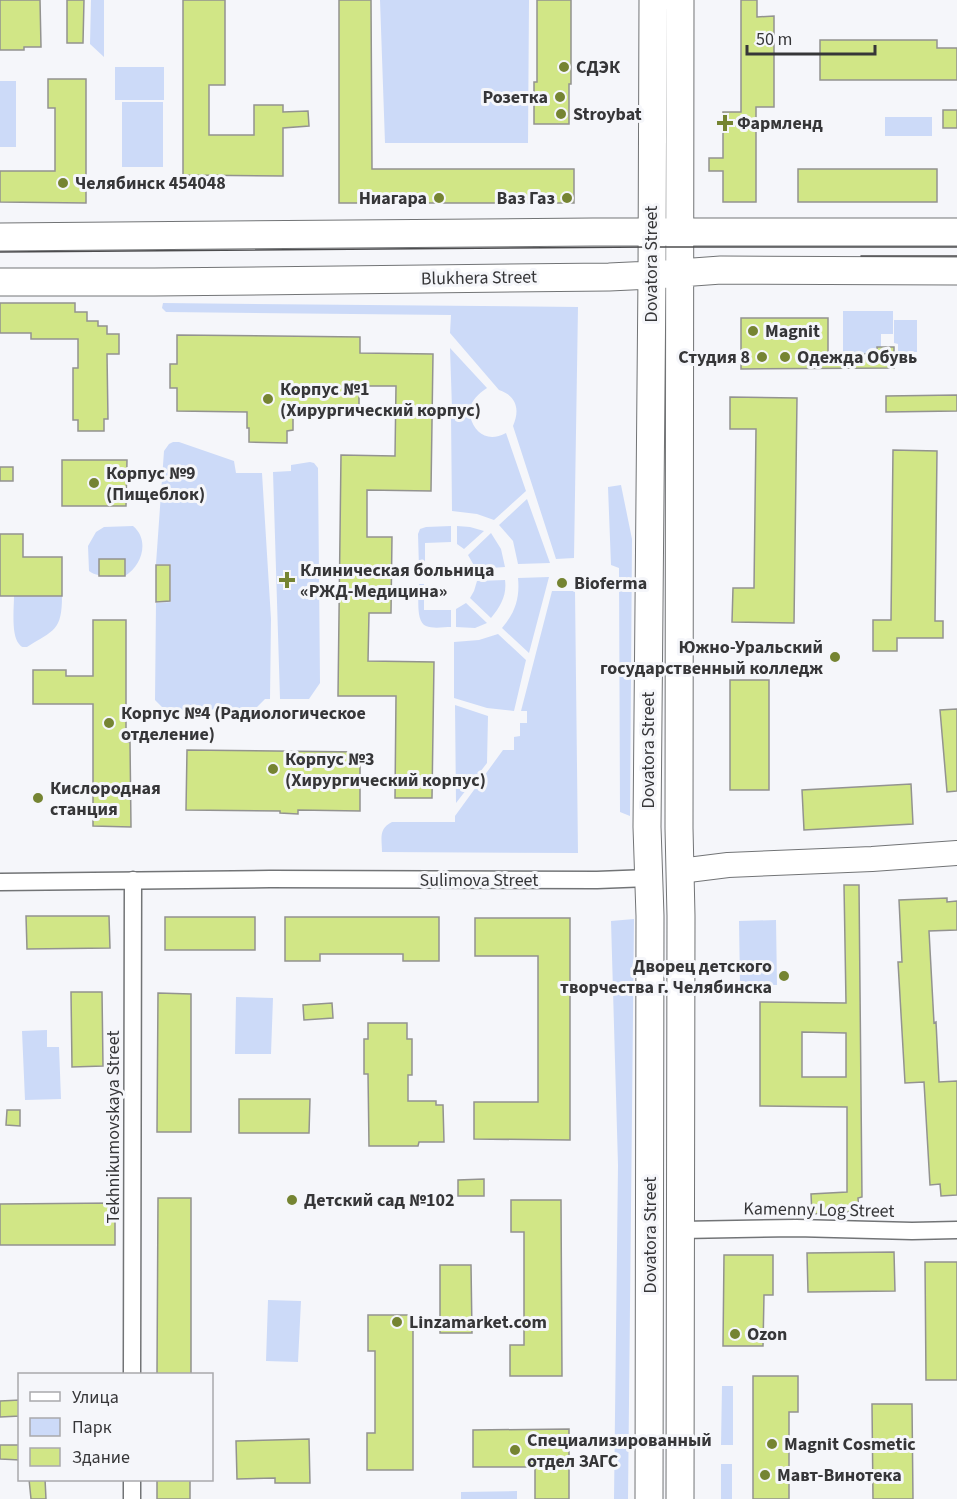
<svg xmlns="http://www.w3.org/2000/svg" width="957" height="1499" font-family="'Source Sans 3',sans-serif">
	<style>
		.green { fill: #ccdaf8 }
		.building { fill: #d1e686; stroke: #939390; stroke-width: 1.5; fill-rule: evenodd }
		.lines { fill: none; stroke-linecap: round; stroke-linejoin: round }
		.street-casing { stroke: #727476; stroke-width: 19 }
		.secondary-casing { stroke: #727476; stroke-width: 26 }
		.primary-casing { stroke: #727476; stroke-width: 29 }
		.street { stroke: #fff; stroke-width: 16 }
		.secondary { stroke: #fff; stroke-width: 24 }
		.primary { stroke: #fff; stroke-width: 27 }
		.tram { stroke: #4c4c4e; stroke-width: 1.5 }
		.poi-dot { fill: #758432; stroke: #f5f6fa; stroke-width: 2 }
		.labels { text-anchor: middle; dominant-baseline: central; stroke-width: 6; stroke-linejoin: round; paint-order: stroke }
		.poi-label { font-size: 18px; font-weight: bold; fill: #363638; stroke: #f5f6fa; text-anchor: start }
		.street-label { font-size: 18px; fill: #363638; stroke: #f5f6fa }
	</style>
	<rect width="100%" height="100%" fill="#f5f6fa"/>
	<path class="green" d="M 91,0 L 104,0 L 104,57 L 90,44 Z
		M 380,0 L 529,0 L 528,143 L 385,143 Z
		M 115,67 L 164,67 L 164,100 L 115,100 Z
		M 0,81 L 16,81 L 16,147 L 0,147 Z
		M 122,102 L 163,102 L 163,167 L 122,167 Z
		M 885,117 L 932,117 L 932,136 L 885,136 Z
		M 163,303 L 578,307 L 574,558 L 556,559 L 513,426 C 520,410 517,396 499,390 L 450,333 L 451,315 L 166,312 L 162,308 Z
		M 843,311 L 893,311 L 893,334 L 881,334 L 881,347 L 877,354 L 843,354 Z
		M 894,320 L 917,320 L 917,352 L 898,352 L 898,344 L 894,343 Z
		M 450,348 L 487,388 C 478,394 472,400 469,410 L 452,409 Z
		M 451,416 L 470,416 C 475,435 489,442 506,433 L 526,491 L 494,520 L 477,514 L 452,511 Z
		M 173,442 L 179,442 L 234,461 L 236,473 L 262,473 L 271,619 L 270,699 L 265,699 L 256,708 L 166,711 L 155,700 L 156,603 L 171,602 L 171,564 L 156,564 L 164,451 L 169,444 Z
		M 310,462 L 314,463 L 318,468 L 320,683 L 309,699 L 280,699 L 273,472 L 291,471 L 291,465 Z
		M 621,485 L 632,539 L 630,816 L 620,812 L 619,568 L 611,565 L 608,487 Z
		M 527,499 L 550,563 L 518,564 L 513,541 L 499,525 Z
		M 133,526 C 150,540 142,566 125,576 C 113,576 98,578 89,571 L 88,546 L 96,532 L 104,527 Z
		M 451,526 L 451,542 L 425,543 L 425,568 L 419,568 L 418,534 L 420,529 L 426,527 Z
		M 457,526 L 470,527 L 484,531 L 464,549 L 457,544 Z
		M 491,533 L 501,549 L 505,567 L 476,569 L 468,555 Z
		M 549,577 L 529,653 L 502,628 C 515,613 520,598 518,578 Z
		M 505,580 C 507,595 501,606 491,618 L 470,598 L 474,591 L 477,581 Z
		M 419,584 L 424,584 L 424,610 L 451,610 L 451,627 C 444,627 433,629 426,626 C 415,622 419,594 419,584 Z
		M 552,591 L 575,591 L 578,853 L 382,852 C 382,839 378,829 392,822 L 455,822 L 455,816 L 503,750 L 514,750 L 514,737 L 520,736 L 520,723 L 527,723 L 527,711 L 521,711 Z
		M 14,596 L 62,596 C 62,631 54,630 27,647 C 23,647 22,648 19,644 C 11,635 14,608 14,596 Z
		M 466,603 L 487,623 L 475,628 L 456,627 L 456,609 Z
		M 498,634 L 526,660 L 514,711 L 487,708 L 454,698 L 454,642 L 479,640 Z
		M 455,705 L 488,716 L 487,763 L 456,803 Z
		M 634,919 L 628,1499 L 614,1499 L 618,1165 L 611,921 Z
		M 776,920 L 777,985 L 740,985 L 739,921 Z
		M 236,997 L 273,998 L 271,1054 L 235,1054 Z
		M 47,1030 L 47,1047 L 59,1047 L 61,1099 L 25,1100 L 22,1031 Z
		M 268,1300 L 301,1301 L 298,1362 L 266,1361 Z
		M 722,1386 L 733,1386 L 733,1445 L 721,1445 Z
		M 721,1464 L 732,1464 L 732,1499 L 721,1499 Z
		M 517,1491 L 517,1499 L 461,1499 L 461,1492 Z"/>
	<path class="building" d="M 0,0 L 40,0 L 41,47 L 24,47 L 24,50 L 0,50 Z
		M 67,0 L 84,0 L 83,43 L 67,43 Z
		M 183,0 L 225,0 L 225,85 L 209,85 L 209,135 L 254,135 L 254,105 L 283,105 L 283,112 L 308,111 L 309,126 L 283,128 L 283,176 L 183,175 Z
		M 339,0 L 371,0 L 372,169 L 574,169 L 574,203 L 339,203 Z
		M 537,0 L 571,0 L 571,84 L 569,84 L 569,124 L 534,124 L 534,82 L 537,82 Z
		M 741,0 L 757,0 L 757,17 L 774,16 L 774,107 L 756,107 L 756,202 L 723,202 L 723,171 L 709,171 L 709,158 L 723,158 L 723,112 L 741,112 Z
		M 820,40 L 937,40 L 937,48 L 957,48 L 957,80 L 820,80 Z
		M 48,79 L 86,79 L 86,203 L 0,202 L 0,171 L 55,171 L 55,108 L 48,108 Z
		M 943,110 L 957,110 L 957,128 L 943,128 Z
		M 798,169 L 937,169 L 937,202 L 798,202 Z
		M 0,303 L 75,303 L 75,312 L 87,312 L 87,321 L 98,321 L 98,326 L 107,326 L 107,334 L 119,334 L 119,354 L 107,354 L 108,419 L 104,419 L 104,431 L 78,431 L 78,420 L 73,420 L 73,368 L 78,368 L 78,339 L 31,339 L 31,333 L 0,333 Z
		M 741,318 L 828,318 L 828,354 L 877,354 L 877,347 L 894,347 L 894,368 L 741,369 Z
		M 177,335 L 360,337 L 360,353 L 433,354 L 431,491 L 367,490 L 367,537 L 392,537 L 391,613 L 369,613 L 368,661 L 434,662 L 432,798 L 395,798 L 396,696 L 338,696 L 341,455 L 395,456 L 396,386 L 359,386 L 359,413 L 293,412 L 293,430 L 287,431 L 287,443 L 249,442 L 249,428 L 247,428 L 247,412 L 177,411 L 177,388 L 170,388 L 170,364 L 177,364 Z
		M 957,395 L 957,411 L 886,412 L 886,396 Z
		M 730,397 L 797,398 L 794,623 L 732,622 L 733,588 L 754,588 L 756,429 L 730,429 Z
		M 893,450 L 937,451 L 935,621 L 943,621 L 943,638 L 897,638 L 897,651 L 873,651 L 873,620 L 891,620 Z
		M 62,460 L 127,460 L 126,506 L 62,506 Z
		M 0,467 L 13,467 L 13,481 L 0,481 Z
		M 0,534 L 23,534 L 23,557 L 62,557 L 62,596 L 0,596 Z
		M 99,559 L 125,559 L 125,576 L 99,576 Z
		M 156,565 L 170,565 L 170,601 L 156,602 Z
		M 93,620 L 126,620 L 126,742 L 130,742 L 131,827 L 93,826 L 93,704 L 33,704 L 33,670 L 66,670 L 66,676 L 93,676 Z
		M 730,680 L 769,680 L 769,790 L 730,790 Z
		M 957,709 L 957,791 L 947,792 L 940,710 Z
		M 187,750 L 360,752 L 360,811 L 298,810 L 298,814 L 280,813 L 280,811 L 186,810 Z
		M 911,784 L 913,824 L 804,830 L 802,790 Z
		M 844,885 L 859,885 L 862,1197 L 858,1198 L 859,1211 L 812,1214 L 811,1194 L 847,1192 L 847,1107 L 760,1106 L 760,1002 L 846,1003 ZM 802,1032 L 846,1033 L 846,1077 L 802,1077 Z
		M 947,898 L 947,902 L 957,901 L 957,930 L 929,931 L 934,1023 L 936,1022 L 939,1082 L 957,1081 L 957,1195 L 941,1196 L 940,1184 L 930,1185 L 924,1082 L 905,1083 L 898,962 L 902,962 L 899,900 Z
		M 26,916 L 109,916 L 110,948 L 27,949 Z
		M 165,917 L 255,917 L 255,950 L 165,950 Z
		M 285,917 L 439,917 L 439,961 L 403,961 L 403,954 L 320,954 L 320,961 L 285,961 Z
		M 475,918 L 570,918 L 570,1140 L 474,1139 L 474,1102 L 538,1102 L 538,956 L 475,956 Z
		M 71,992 L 102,992 L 103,1066 L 72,1067 Z
		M 158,993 L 191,994 L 191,1132 L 157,1132 Z
		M 332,1003 L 333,1018 L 304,1020 L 303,1005 Z
		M 368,1023 L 407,1023 L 407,1039 L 412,1039 L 412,1075 L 408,1075 L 408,1101 L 436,1101 L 436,1105 L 443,1105 L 444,1142 L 419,1142 L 418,1146 L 369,1146 L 368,1074 L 364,1074 L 364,1039 L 368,1039 Z
		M 239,1099 L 310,1099 L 309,1133 L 239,1133 Z
		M 7,1110 L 20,1110 L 20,1126 L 6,1125 Z
		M 484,1179 L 484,1196 L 458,1196 L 458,1180 Z
		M 158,1198 L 191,1198 L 191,1374 L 157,1374 Z
		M 511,1200 L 561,1200 L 562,1376 L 510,1376 L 510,1345 L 524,1345 L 524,1232 L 511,1232 Z
		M 115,1203 L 115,1245 L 0,1245 L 0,1204 Z
		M 894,1252 L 895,1291 L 808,1292 L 807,1253 Z
		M 724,1255 L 773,1255 L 773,1295 L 764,1295 L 763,1346 L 723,1346 Z
		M 925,1262 L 957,1262 L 957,1380 L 926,1380 Z
		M 440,1265 L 471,1265 L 472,1333 L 440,1333 Z
		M 368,1315 L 413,1315 L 413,1470 L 367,1470 L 367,1433 L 375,1433 L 375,1351 L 368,1351 Z
		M 753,1376 L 798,1376 L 798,1412 L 789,1412 L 789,1499 L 753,1499 Z
		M 20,1400 L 20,1416 L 0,1417 L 0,1401 Z
		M 872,1404 L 912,1404 L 913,1499 L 873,1499 Z
		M 569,1429 L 569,1499 L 535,1499 L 535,1467 L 473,1467 L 473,1430 Z
		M 309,1439 L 310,1483 L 275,1483 L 275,1478 L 237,1479 L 236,1441 Z
		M 0,1445 L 20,1445 L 20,1460 L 0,1459 Z
		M 29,1479 L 45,1479 L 46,1499 L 31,1499 Z
		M 157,1479 L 190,1479 L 190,1499 L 157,1499 Z"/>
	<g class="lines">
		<g class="street-casing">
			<path id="street" d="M 0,882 L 270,879 L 597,880 L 649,878
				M 681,1230 L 796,1228 L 912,1231 L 957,1230
				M 132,1374 L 133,880
				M 132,1480 L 132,1499"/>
		</g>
		<g class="secondary-casing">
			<path id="secondary" d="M 680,871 L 728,865 L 872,859 L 957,853"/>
		</g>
		<g class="primary-casing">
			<path id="primary" d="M 0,237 L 593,232 L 957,232
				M 0,282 L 154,282 L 609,277 L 652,275 L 721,270 L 957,271
				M 649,1499 L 650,916 L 647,827 L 652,275 L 653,0
				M 680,1499 L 681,916 L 679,828 L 680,0"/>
		</g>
		<use href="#street" class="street"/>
		<use href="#secondary" class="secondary"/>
		<use href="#primary" class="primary"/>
		<path class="tram" d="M 0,252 L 652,247 L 957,247
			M 861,256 L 957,256"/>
	</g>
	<g class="poi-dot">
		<circle cx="564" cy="67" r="6"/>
		<circle cx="560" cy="97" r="6"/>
		<circle cx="561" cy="114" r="6"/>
		<path d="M722 114h6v6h6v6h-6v6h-6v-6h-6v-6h6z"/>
		<circle cx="63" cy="183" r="6"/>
		<circle cx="439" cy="198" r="6"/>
		<circle cx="567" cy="198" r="6"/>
		<circle cx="753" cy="331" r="6"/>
		<circle cx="762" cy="357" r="6"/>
		<circle cx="785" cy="357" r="6"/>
		<circle cx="268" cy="399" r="6"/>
		<circle cx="94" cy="483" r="6"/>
		<path d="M284 571h6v6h6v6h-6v6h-6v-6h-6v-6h6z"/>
		<circle cx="562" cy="583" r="6"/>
		<circle cx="835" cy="657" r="6"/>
		<circle cx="109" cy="723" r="6"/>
		<circle cx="273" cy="769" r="6"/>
		<circle cx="38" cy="798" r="6"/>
		<circle cx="784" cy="976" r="6"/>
		<circle cx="292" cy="1200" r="6"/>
		<circle cx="397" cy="1322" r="6"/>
		<circle cx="735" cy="1334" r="6"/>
		<circle cx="772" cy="1444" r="6"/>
		<circle cx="515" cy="1450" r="6"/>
		<circle cx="765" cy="1475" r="6"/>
	</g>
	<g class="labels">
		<g class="poi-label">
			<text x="576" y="67">СДЭК</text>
			<text x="548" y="97" text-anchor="end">Розетка</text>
			<text x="573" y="114">Stroybat</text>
			<text x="737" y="123">Фармленд</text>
			<text x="75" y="183">Челябинск 454048</text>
			<text x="427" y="198" text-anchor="end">Ниагара</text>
			<text x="555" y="198" text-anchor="end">Ваз Газ</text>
			<text x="765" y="331">Magnit</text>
			<text x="750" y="357" text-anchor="end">Студия 8</text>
			<text x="797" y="357">Одежда Обувь</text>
			<text x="280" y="389">Корпус №1<tspan x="280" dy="21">(Хирургический корпус)</tspan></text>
			<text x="106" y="473">Корпус №9<tspan x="106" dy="21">(Пищеблок)</tspan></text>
			<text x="300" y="570">Клиническая больница<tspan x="300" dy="21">«РЖД-Медицина»</tspan></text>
			<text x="574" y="583">Bioferma</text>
			<text x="823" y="647" text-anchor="end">Южно-Уральский<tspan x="823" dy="21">государственный колледж</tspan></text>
			<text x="121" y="713">Корпус №4 (Радиологическое<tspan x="121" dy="21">отделение)</tspan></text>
			<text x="285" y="759">Корпус №3<tspan x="285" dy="21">(Хирургический корпус)</tspan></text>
			<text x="50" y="788">Кислородная<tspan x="50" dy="21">станция</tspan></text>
			<text x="772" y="966" text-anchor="end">Дворец детского<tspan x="772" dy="21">творчества г. Челябинска</tspan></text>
			<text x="304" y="1200">Детский сад №102</text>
			<text x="409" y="1322">Linzamarket.com</text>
			<text x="747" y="1334">Ozon</text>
			<text x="527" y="1440">Специализированный<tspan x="527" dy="21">отдел ЗАГС</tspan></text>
			<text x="784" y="1444">Magnit Cosmetic</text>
			<text x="777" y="1475">Мавт-Винотека</text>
		</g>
		<g class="street-label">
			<text transform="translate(651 264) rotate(-90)">Dovatora Street</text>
			<text transform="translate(479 278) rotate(-1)">Blukhera Street</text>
			<text transform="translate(648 750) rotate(-90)">Dovatora Street</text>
			<text x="479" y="880">Sulimova Street</text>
			<text transform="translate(113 1127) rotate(-90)">Tekhnikumovskaya Street</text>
			<text transform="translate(819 1210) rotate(1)">Kamenny Log Street</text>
			<text transform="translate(650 1235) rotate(-90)">Dovatora Street</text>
		</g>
	</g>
	<rect x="18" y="1373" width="195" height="108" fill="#f5f6fa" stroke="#a9a9ac" stroke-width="1.5"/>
	<rect x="30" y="1392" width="30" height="9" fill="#ffffff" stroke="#a9a9ac" stroke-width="1.5"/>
	<text x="72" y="1403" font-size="18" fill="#363638">Улица</text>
	<rect x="30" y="1418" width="30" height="18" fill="#ccdaf8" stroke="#a9a9ac" stroke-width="1.5"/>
	<text x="72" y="1433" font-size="18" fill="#363638">Парк</text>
	<rect x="30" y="1448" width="30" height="18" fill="#d1e686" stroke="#a9a9ac" stroke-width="1.5"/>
	<text x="72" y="1463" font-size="18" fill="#363638">Здание</text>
	<path d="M747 45v9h128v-9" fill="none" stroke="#363638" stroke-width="3"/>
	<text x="756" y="45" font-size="18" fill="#363638" stroke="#f5f6fa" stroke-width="4.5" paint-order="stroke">50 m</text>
</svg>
